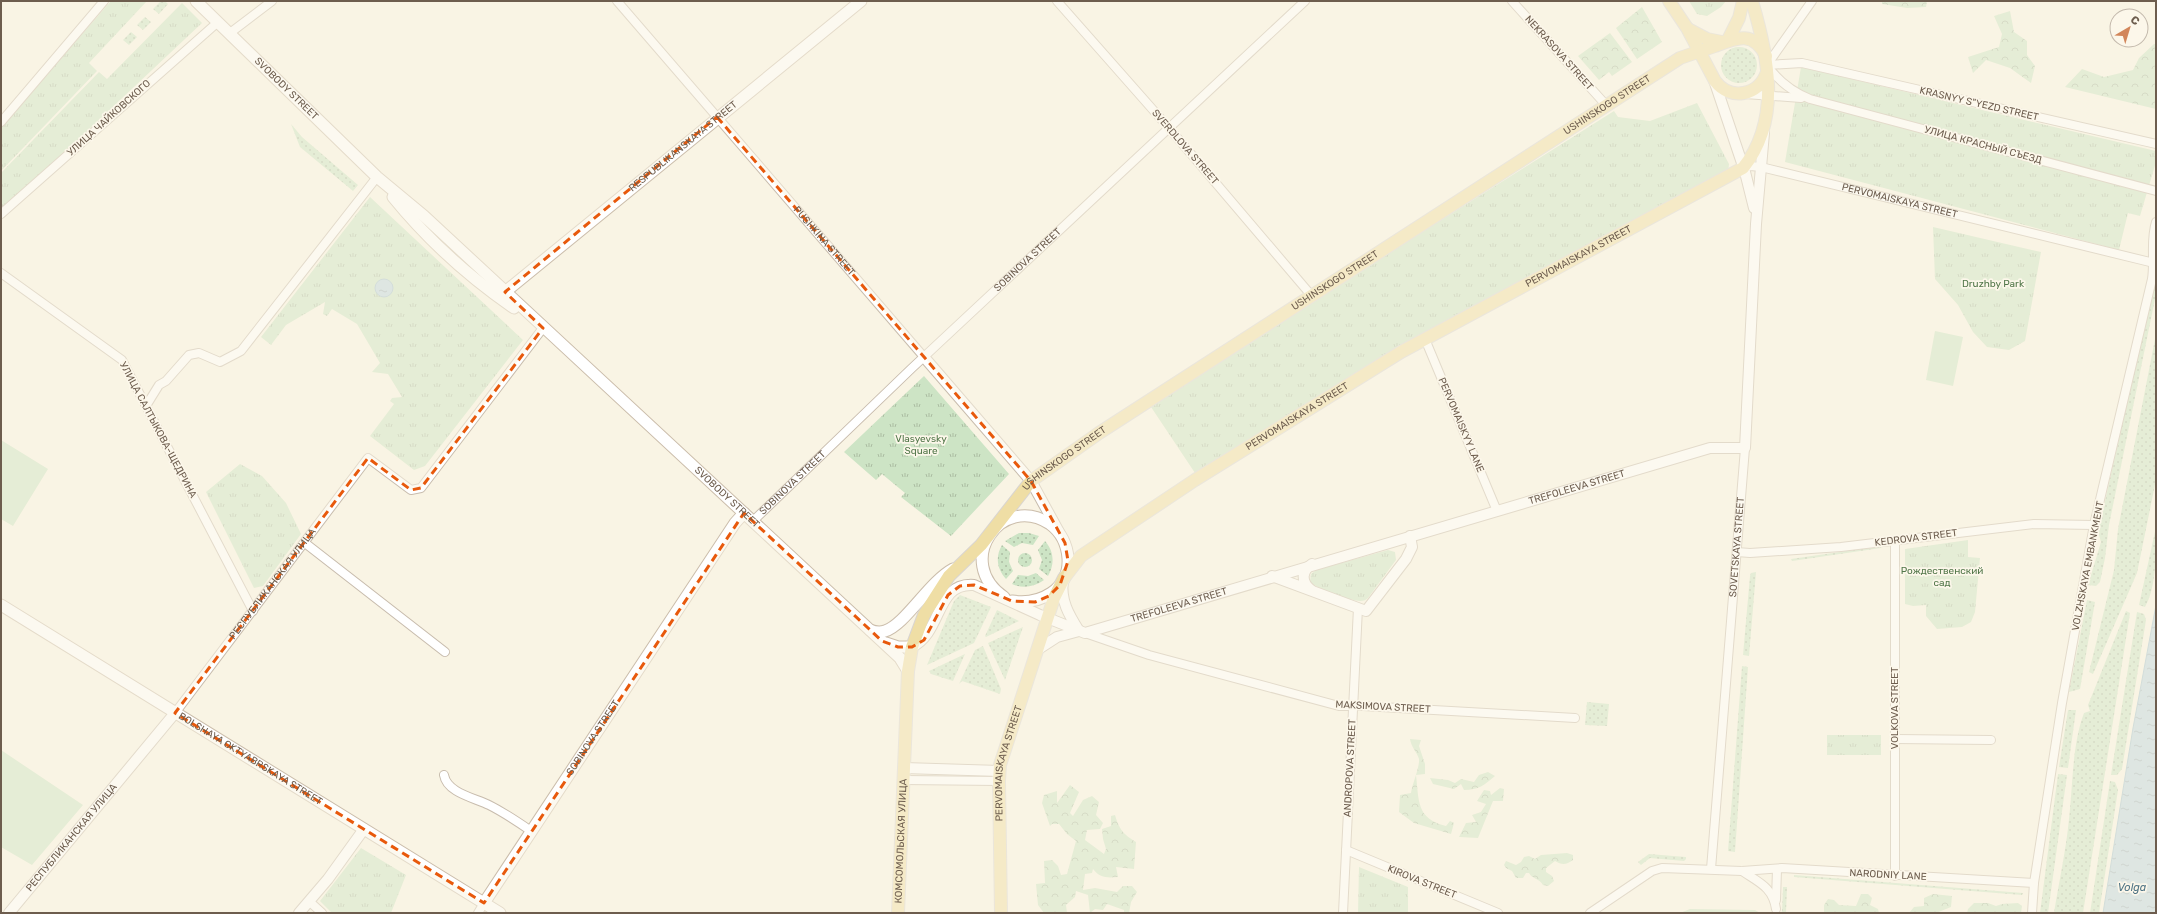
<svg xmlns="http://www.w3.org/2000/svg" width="2157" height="914" font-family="Rubik,sans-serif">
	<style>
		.grass { fill: url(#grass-dots) }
		.forest { fill: url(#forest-crowns) }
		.park { fill: url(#park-tufts) }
		.garden { fill: #cde4c5 }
		.water { fill: url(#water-ripples); stroke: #a4c2cf }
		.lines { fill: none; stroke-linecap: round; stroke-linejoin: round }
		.minor-casing { stroke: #c8bcad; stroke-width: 10 }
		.tertiary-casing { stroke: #c8bcad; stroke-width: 12 }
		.secondary-casing { stroke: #cbbdab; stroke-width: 13 }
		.primary-casing { stroke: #d9d5d1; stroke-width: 14 }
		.minor { stroke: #fff; stroke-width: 8 }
		.tertiary { stroke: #fff; stroke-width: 10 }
		.secondary { stroke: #fff; stroke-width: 11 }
		.primary { stroke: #efdea5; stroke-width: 12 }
		.marked { fill: none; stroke: #e8590c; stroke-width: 3; stroke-dasharray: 8 5; stroke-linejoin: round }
		.labels { text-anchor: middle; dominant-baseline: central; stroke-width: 3.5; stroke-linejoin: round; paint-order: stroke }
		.street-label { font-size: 10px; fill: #6d5d4e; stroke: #fcf7ea }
		.park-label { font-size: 10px; fill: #52774a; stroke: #fcf7ea }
		.water-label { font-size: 11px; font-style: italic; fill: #4e7384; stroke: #fcf7ea }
	</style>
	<defs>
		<pattern id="grass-dots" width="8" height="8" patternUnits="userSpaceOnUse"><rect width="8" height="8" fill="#cde4c5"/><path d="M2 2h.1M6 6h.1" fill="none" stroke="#abbca2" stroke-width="1.8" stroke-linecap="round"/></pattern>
		<pattern id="forest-crowns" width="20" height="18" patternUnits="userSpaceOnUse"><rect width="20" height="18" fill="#cde4c5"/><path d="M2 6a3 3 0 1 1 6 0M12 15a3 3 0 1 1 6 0" fill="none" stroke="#abbca2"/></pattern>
		<pattern id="park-tufts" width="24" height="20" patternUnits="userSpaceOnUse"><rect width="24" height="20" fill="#cde4c5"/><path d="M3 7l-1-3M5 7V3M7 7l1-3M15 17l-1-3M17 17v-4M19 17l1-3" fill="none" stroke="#abbca2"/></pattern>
		<pattern id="water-ripples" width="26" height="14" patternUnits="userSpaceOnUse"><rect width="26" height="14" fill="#bcd5df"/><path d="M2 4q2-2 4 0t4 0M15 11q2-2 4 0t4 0" fill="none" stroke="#9db0b7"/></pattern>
	</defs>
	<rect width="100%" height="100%" fill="#f9f4e4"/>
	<path class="grass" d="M 161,1 L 165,1 L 168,4 L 159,14 L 153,9 Z
		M 145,17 L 151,22 L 143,30 L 137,25 Z
		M 131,32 L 137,37 L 129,45 L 123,40 Z
		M1721 65a18 18 0 1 1 36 0a18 18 0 1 1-36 0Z
		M 291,124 L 302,137 L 358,185 L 353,191 L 300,147 Z
		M 2154,284 L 2156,284 L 2156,294 L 2109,525 L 2105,558 L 2100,582 L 2096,586 L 2088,585 L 2101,542 L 2098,532 Z
		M 2156,334 L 2156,480 L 2137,573 L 2093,674 L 2089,672 L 2114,570 L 2118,529 Z
		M 2156,527 C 2156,550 2157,587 2145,607 L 2139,605 Z
		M 1019,533 L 1029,533 L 1039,536 L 1033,545 L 1022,543 L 1014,547 L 1005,541 Z
		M 1045,541 C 1054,551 1055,564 1048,576 L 1039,569 L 1042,560 L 1038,550 Z
		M 1002,545 L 1010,552 L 1009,562 L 1013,571 L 1006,579 C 997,569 995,557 1002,545 Z
		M 1881,546 L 1881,548 L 1792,561 L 1791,559 Z
		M1018 560a7 7 0 1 1 14 0a7 7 0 1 1-14 0Z
		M 1756,572 L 1749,656 L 1743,655 L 1750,576 L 1751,573 Z
		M 1036,573 L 1044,580 C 1034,587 1023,589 1012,584 L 1018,575 L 1028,576 Z
		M 960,595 L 991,607 L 974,643 L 927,665 L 954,601 Z
		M 2087,600 L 2095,602 L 2080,689 L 2069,692 Z
		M 997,610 L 1019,621 L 986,637 L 985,636 Z
		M 2126,611 L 2130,613 L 2083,913 L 2054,913 C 2059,882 2066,850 2069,819 C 2073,784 2072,745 2084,713 L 2090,711 L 2088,705 Z
		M 2137,612 L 2144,614 L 2146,620 L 2122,769 L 2117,775 L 2111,775 Z
		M 1023,627 L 1005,680 L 988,643 Z
		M 983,646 L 1001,689 L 1000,694 L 962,681 L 959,684 L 975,650 Z
		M 965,654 L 953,681 L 931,674 L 929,671 Z
		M 1742,666 L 1748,667 L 1735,852 L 1728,851 Z
		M 1587,702 L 1609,704 L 1607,726 L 1585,725 Z
		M 2068,710 L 2076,710 L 2068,768 L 2059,767 Z
		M 2058,774 L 2067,775 L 2048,913 L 2040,913 Z
		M 2110,781 L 2115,782 L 2118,790 L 2099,913 L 2090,913 Z
		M 1649,854 L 1686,857 L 1686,859 L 1684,861 L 1650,858 L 1641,865 L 1638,862 Z
		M 1794,875 L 2023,893 L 2022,895 L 1794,877 Z
		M 1783,887 L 1787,887 L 1786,913 L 1782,913 Z"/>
	<path class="forest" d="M 1882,1 L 1927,1 L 1926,7 L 1907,8 L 1882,4 Z
		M 1642,7 L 1662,42 L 1637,59 L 1616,28 Z
		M 2010,11 L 2014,32 L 2027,41 L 2027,55 L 2035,66 L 2031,83 L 2010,68 L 1986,60 L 1973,73 L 1968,57 L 1999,47 L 2002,34 L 1994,16 Z
		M 1610,33 L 1632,62 L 1612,76 L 1609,72 L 1599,80 L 1578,56 Z
		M 2154,44 L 2156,44 L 2156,109 L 2065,87 L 2082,69 L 2104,77 L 2133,70 L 2139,58 Z
		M 1410,739 L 1421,740 L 1419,746 L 1425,764 L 1425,774 L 1416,775 C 1419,800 1416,819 1446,826 L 1450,821 L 1454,823 L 1451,834 L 1414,823 L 1399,812 L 1400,795 L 1411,793 C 1412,785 1420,766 1419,759 C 1417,752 1411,747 1410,739 Z
		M 1488,772 L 1495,776 C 1484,785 1479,790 1464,790 L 1461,784 L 1454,789 L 1433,784 L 1430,778 L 1448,780 L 1455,783 L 1461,779 L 1474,782 L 1479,775 Z
		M 1070,785 L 1079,792 L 1070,813 L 1073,816 L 1083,800 L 1092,796 L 1099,802 L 1096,815 L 1103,823 L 1100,829 L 1087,830 L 1085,840 L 1104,854 L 1106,849 L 1103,839 L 1102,829 L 1111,826 L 1111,816 L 1115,815 C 1119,829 1123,834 1136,842 L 1134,869 L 1116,867 L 1118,877 C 1107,878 1100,878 1093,869 L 1092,873 L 1085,874 L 1083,890 L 1095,888 L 1117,892 L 1123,886 L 1132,886 L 1137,892 L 1131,902 L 1129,913 L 1124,913 L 1124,910 L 1107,904 L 1103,910 L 1095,909 L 1090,913 L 1088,895 L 1076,891 L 1075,897 L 1066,905 L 1067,913 L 1044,913 L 1038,905 L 1036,884 L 1045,883 L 1044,861 L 1052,860 L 1058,866 L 1061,875 L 1067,874 L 1076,841 L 1067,834 L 1059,824 L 1052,824 L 1050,826 L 1042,803 L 1044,795 L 1057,791 L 1057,803 Z
		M 1500,788 L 1504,789 L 1503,801 L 1493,801 L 1478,838 L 1459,837 L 1466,823 L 1476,822 L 1472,815 L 1481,812 L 1486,804 L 1477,801 L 1484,790 L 1490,791 L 1491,795 Z
		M 1567,853 L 1573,855 L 1573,860 C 1566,865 1562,865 1555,861 L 1546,868 L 1546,872 L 1552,876 L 1554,881 L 1548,886 L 1543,885 C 1539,878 1532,879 1529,873 L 1526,873 L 1523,878 L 1516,878 L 1512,871 L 1506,868 L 1504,865 L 1506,861 L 1516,865 L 1521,862 L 1524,857 L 1529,856 L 1535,859 L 1541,855 Z
		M 1861,894 L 1868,894 L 1872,898 L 1870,905 L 1878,909 L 1879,913 L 1824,913 L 1824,905 L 1828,899 L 1834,900 L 1839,905 L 1856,906 Z
		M 1933,894 L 1952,896 L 1951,907 L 1936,913 L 1909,913 L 1914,907 L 1924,906 L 1924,898 Z
		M 1974,903 L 1988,903 L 1996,906 L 2002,904 L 2018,903 L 2022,906 L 2021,913 L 1967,913 L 1968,909 Z"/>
	<path class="park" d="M 111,1 L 147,1 L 89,63 L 97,71 L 1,171 L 1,127 Z
		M 1689,1 L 1726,1 L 1721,7 L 1707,16 L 1697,14 Z
		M 182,3 L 202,23 L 1,212 L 1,173 L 99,72 L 107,79 Z
		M 1801,67 L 2156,151 L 2156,162 L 2140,216 L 2128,213 L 2119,250 L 1785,162 Z
		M 1697,103 L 1729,164 L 1728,174 L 1423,337 L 1197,476 L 1149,404 L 1614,111 L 1618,117 L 1650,121 Z
		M 370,197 L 523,340 L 425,466 L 414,470 L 370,436 L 394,404 L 390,401 L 392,398 L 402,397 L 388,374 L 372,372 L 380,363 L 357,324 L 332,309 L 327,316 L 323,314 L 325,302 L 286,325 L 271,345 L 261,337 Z
		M 1933,227 L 2041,252 L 2025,341 L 2009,350 L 1987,347 L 1973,332 L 1958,305 L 1935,279 Z
		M 924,376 L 1009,474 L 951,536 L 901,497 L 905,493 L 882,474 L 876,480 L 844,452 Z
		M 240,464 L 262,476 L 286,503 L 301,534 L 263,586 L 254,588 L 206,492 Z
		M 1968,540 L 1968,557 L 1980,558 L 1975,612 L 1971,622 L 1962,627 L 1937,629 L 1926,616 L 1926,605 L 1913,606 L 1905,604 L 1905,549 Z
		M 1388,550 L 1395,552 L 1396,560 L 1368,598 C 1366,600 1364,601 1360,601 C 1352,601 1315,588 1310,582 L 1311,574 L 1316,570 Z
		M 1827,735 L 1881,735 L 1881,755 L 1827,755 Z
		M 361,848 L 406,875 L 391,913 L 332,913 L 320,901 Z
		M 1359,867 L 1408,887 L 1408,913 L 1358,913 Z
		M 1690,909 L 1755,910 L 1760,913 L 1680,913 Z"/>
	<path class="garden" d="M 1935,331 L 1963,337 L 1953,386 L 1926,380 Z
		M 1,440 L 48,469 L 13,526 L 1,519 Z
		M 1,750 L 83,805 L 32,865 L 1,847 Z"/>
	<path class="water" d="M375 288a9 9 0 1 1 18 0a9 9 0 1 1-18 0Z
		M 2156,605 L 2156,913 L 2103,913 L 2133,728 Z"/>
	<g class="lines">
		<g class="minor-casing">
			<g id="minor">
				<path id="s1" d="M 617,1 L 924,357"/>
				<path d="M 1057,1 L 1169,128 L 1311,295"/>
				<path d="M 1512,1 L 1606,105"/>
				<path d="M 230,33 L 272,1"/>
				<path d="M 1767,65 C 1778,81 1793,92 1810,99 L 2156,191"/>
				<path d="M 1767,65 L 1802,63 L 2156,144"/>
				<path d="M 1767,65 L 1812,1"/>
				<path d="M 1745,94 L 1801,98"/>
				<path d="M 1,122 L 104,1"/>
				<path id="s2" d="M 1743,168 L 1750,166 L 1761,167 L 2154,263"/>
				<path d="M 1,214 L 218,22"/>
				<path d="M 1,273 L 122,360 L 253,611"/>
				<path d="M 1425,339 L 1497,511"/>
				<path d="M 146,406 L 159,385 L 166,381 L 189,355 L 199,353 L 220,362 L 241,351 L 377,177"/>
				<path id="s3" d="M 753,521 L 912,368 L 1305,1"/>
				<path d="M 305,543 L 445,652"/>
				<path d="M 1737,552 L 1750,553 L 1841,547 L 2034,524 L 2094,525"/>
				<path d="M 1085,633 L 1149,655 L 1339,706 L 1363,706 L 1575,718"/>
				<path id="s4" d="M 175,713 L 368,458 L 411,490 L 421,488 L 543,328"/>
				<path d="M 1895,739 L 1991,740"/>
				<path d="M 444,775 C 447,793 475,798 489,805 C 503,812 518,822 531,831"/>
				<path d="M 903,780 L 999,781"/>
				<path d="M 1346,850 L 1498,913"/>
				<path id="s5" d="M 1711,869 L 1745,448"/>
				<path d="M 1742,871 C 1758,882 1773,887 1776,909"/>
				<path d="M 1895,876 L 1895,541"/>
				<path d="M 1776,900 L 1777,869"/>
				<path d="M 310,902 L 322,913"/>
				<path d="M 478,913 L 484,903"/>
				<path d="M 1343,913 L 1358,608"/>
				<path d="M 1590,913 L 1652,871 L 1662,868 L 1742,871 L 1782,868 L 2034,883"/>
				<path d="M 2032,913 L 2034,883 L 2062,703 L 2094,525 L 2152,279 C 2155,259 2150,241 2156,222"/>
			</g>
		</g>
		<g class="tertiary-casing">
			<g id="tertiary">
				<path d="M 1714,80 L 1745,172 L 1754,208"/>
				<path d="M 924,357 L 1031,481 L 1059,532"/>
				<path d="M 1272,576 L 1366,611 L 1406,559 L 1412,547 L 1410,536"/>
				<path d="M 1063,581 C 1060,600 1069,615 1079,631"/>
				<path d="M 1311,590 C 1301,582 1301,571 1312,564"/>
				<path id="s6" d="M 912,647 C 943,632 935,582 974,585 L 1040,615 L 1085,633 L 1710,448 L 1745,448 L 1756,224 L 1764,133"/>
				<path d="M 1037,650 L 1057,637 L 1079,631"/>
				<path d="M 904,768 L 1000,771"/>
				<path id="s7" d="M 9,913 L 175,713"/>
				<path d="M 299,913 L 328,879 L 364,829"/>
			</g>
		</g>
		<g class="secondary-casing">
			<g id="secondary">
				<path id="s8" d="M 196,1 L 377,177 L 424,216 L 900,658 L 908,671"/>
				<path d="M 393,197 C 428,240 469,277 514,308"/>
				<path id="s9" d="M 505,292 L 861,1"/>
				<path d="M 1004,597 C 953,562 1001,492 1050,524 C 1061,532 1067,545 1068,558 C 1070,590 1040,605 1012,601"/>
				<path id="s10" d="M 1,605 L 500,913"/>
				<path d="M 870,630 C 875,632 879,633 885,631 C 905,625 929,582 953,569"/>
				<path d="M 886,643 L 898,647 L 912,647"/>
				<path id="s11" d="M 484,903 L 735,523 L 744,513"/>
			</g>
		</g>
		<g class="primary-casing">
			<g id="primary">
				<path d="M 1669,1 L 1687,28 L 1715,81 C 1730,101 1759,96 1767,72"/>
				<path d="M 1688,29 L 1707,39 L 1722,42"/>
				<path d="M 1728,40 L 1739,18 L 1743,1"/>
				<path id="s12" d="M 898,913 L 908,671 L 912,647 L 924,615 L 949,576 L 981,545 L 1031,481 L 1099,433 L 1680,58 C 1692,54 1703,50 1715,46 C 1736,38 1753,30 1766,56"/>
				<path id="s13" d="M 1001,913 L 999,781 L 1000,765 L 1054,598 L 1064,578 L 1081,556 L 1195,480 L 1401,352 L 1743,168 C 1782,120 1768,55 1752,1"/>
			</g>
		</g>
		<use href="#minor" class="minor"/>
		<use href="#tertiary" class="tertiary"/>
		<use href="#secondary" class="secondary"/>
		<use href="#primary" class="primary"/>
	</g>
	<path d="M0 0H2157V914H0ZM 717,117 L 1031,481 L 1065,543 L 1068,561 L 1060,585 L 1049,596 L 1035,602 L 1012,601 L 974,585 L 960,586 L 948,595 L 924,640 L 912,647 L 898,647 L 882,641 L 744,513 L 484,903 L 175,713 L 368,458 L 411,490 L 421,488 L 543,328 L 505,292 Z" fill="#f9f4e4" fill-opacity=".55" fill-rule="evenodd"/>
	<path class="marked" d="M 717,117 L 1031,481 L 1065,543 L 1068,561 L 1060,585 L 1049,596 L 1035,602 L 1012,601 L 974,585 L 960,586 L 948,595 L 924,640 L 912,647 L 898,647 L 882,641 L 744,513 L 484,903 L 175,713 L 368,458 L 411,490 L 421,488 L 543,328 L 505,292 Z"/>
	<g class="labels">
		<g class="street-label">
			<text transform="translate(1559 53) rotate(48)">NEKRASOVA STREET</text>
			<text stroke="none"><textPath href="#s8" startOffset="126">SVOBODY STREET</textPath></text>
			<text transform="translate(1979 104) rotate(13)">KRASNYY S"YEZD STREET</text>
			<text stroke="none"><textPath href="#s12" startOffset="1161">USHINSKOGO STREET</textPath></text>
			<text transform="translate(109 118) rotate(-42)">УЛИЦА ЧАЙКОВСКОГО</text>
			<text transform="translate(1983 145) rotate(15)">УЛИЦА КРАСНЫЙ СЪЕЗД</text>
			<text stroke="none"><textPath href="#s9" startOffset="230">RESPUBLIKANSKAYA STREET</textPath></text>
			<text transform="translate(1185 147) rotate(49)">SVERDLOVA STREET</text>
			<text stroke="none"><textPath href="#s2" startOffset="161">PERVOMAISKAYA STREET</textPath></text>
			<text stroke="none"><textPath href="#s1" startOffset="317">PUSHKINA STREET</textPath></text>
			<text stroke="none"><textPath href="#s13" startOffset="955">PERVOMAISKAYA STREET</textPath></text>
			<text stroke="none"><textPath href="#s3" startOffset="379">SOBINOVA STREET</textPath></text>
			<text stroke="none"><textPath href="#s12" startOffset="837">USHINSKOGO STREET</textPath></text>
			<text stroke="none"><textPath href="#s13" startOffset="631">PERVOMAISKAYA STREET</textPath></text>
			<text transform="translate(1461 425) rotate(67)">PERVOMAISKYY LANE</text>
			<text transform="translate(158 430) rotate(62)">УЛИЦА САЛТЫКОВА-ЩЕДРИНА</text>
			<text stroke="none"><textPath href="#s12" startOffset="513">USHINSKOGO STREET</textPath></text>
			<text stroke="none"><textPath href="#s3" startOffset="55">SOBINOVA STREET</textPath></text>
			<text stroke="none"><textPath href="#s6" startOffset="727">TREFOLEEVA STREET</textPath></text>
			<text stroke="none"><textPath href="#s8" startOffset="727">SVOBODY STREET</textPath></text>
			<text transform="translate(1916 538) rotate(-7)">KEDROVA STREET</text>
			<text stroke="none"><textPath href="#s5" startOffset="323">SOVETSKAYA STREET</textPath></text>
			<text transform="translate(2088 566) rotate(-79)">VOLZHSKAYA EMBANKMENT</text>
			<text stroke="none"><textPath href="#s4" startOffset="162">РЕСПУБЛИКАНСКАЯ УЛИЦА</textPath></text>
			<text stroke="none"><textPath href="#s6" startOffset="312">TREFOLEEVA STREET</textPath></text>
			<text transform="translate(1383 707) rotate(3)">MAKSIMOVA STREET</text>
			<text transform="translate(1895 708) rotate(-90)">VOLKOVA STREET</text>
			<text stroke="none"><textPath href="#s11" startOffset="198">SOBINOVA STREET</textPath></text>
			<text stroke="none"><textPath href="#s10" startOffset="293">BOLSHAYA OKTYABRSKAYA STREET</textPath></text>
			<text stroke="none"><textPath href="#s13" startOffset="151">PERVOMAISKAYA STREET</textPath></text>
			<text transform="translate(1350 768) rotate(-87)">ANDROPOVA STREET</text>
			<text stroke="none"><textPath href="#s7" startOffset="98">РЕСПУБЛИКАНСКАЯ УЛИЦА</textPath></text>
			<text stroke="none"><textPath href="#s12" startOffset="72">КОМСОМОЛЬСКАЯ УЛИЦА</textPath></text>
			<text transform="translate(1888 875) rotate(3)">NARODNIY LANE</text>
			<text transform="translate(1422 882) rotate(22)">KIROVA STREET</text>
		</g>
		<g class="park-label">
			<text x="1993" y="284">Druzhby Park</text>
			<text x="921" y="439">Vlasyevsky<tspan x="921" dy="12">Square</tspan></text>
			<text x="1942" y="571">Рождественский<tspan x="1942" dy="12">сад</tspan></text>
		</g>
		<g class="water-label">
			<text x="2132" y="887">Volga</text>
		</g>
	</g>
	<rect width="2157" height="914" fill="none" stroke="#6d5d4e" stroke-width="4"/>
	<g transform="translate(2129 28) rotate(38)"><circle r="19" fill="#fcf7ea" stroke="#c3b9ac"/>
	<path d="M0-3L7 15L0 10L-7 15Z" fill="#d2865a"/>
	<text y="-6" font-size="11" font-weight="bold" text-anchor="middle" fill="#6d5d4e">С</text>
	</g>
</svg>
